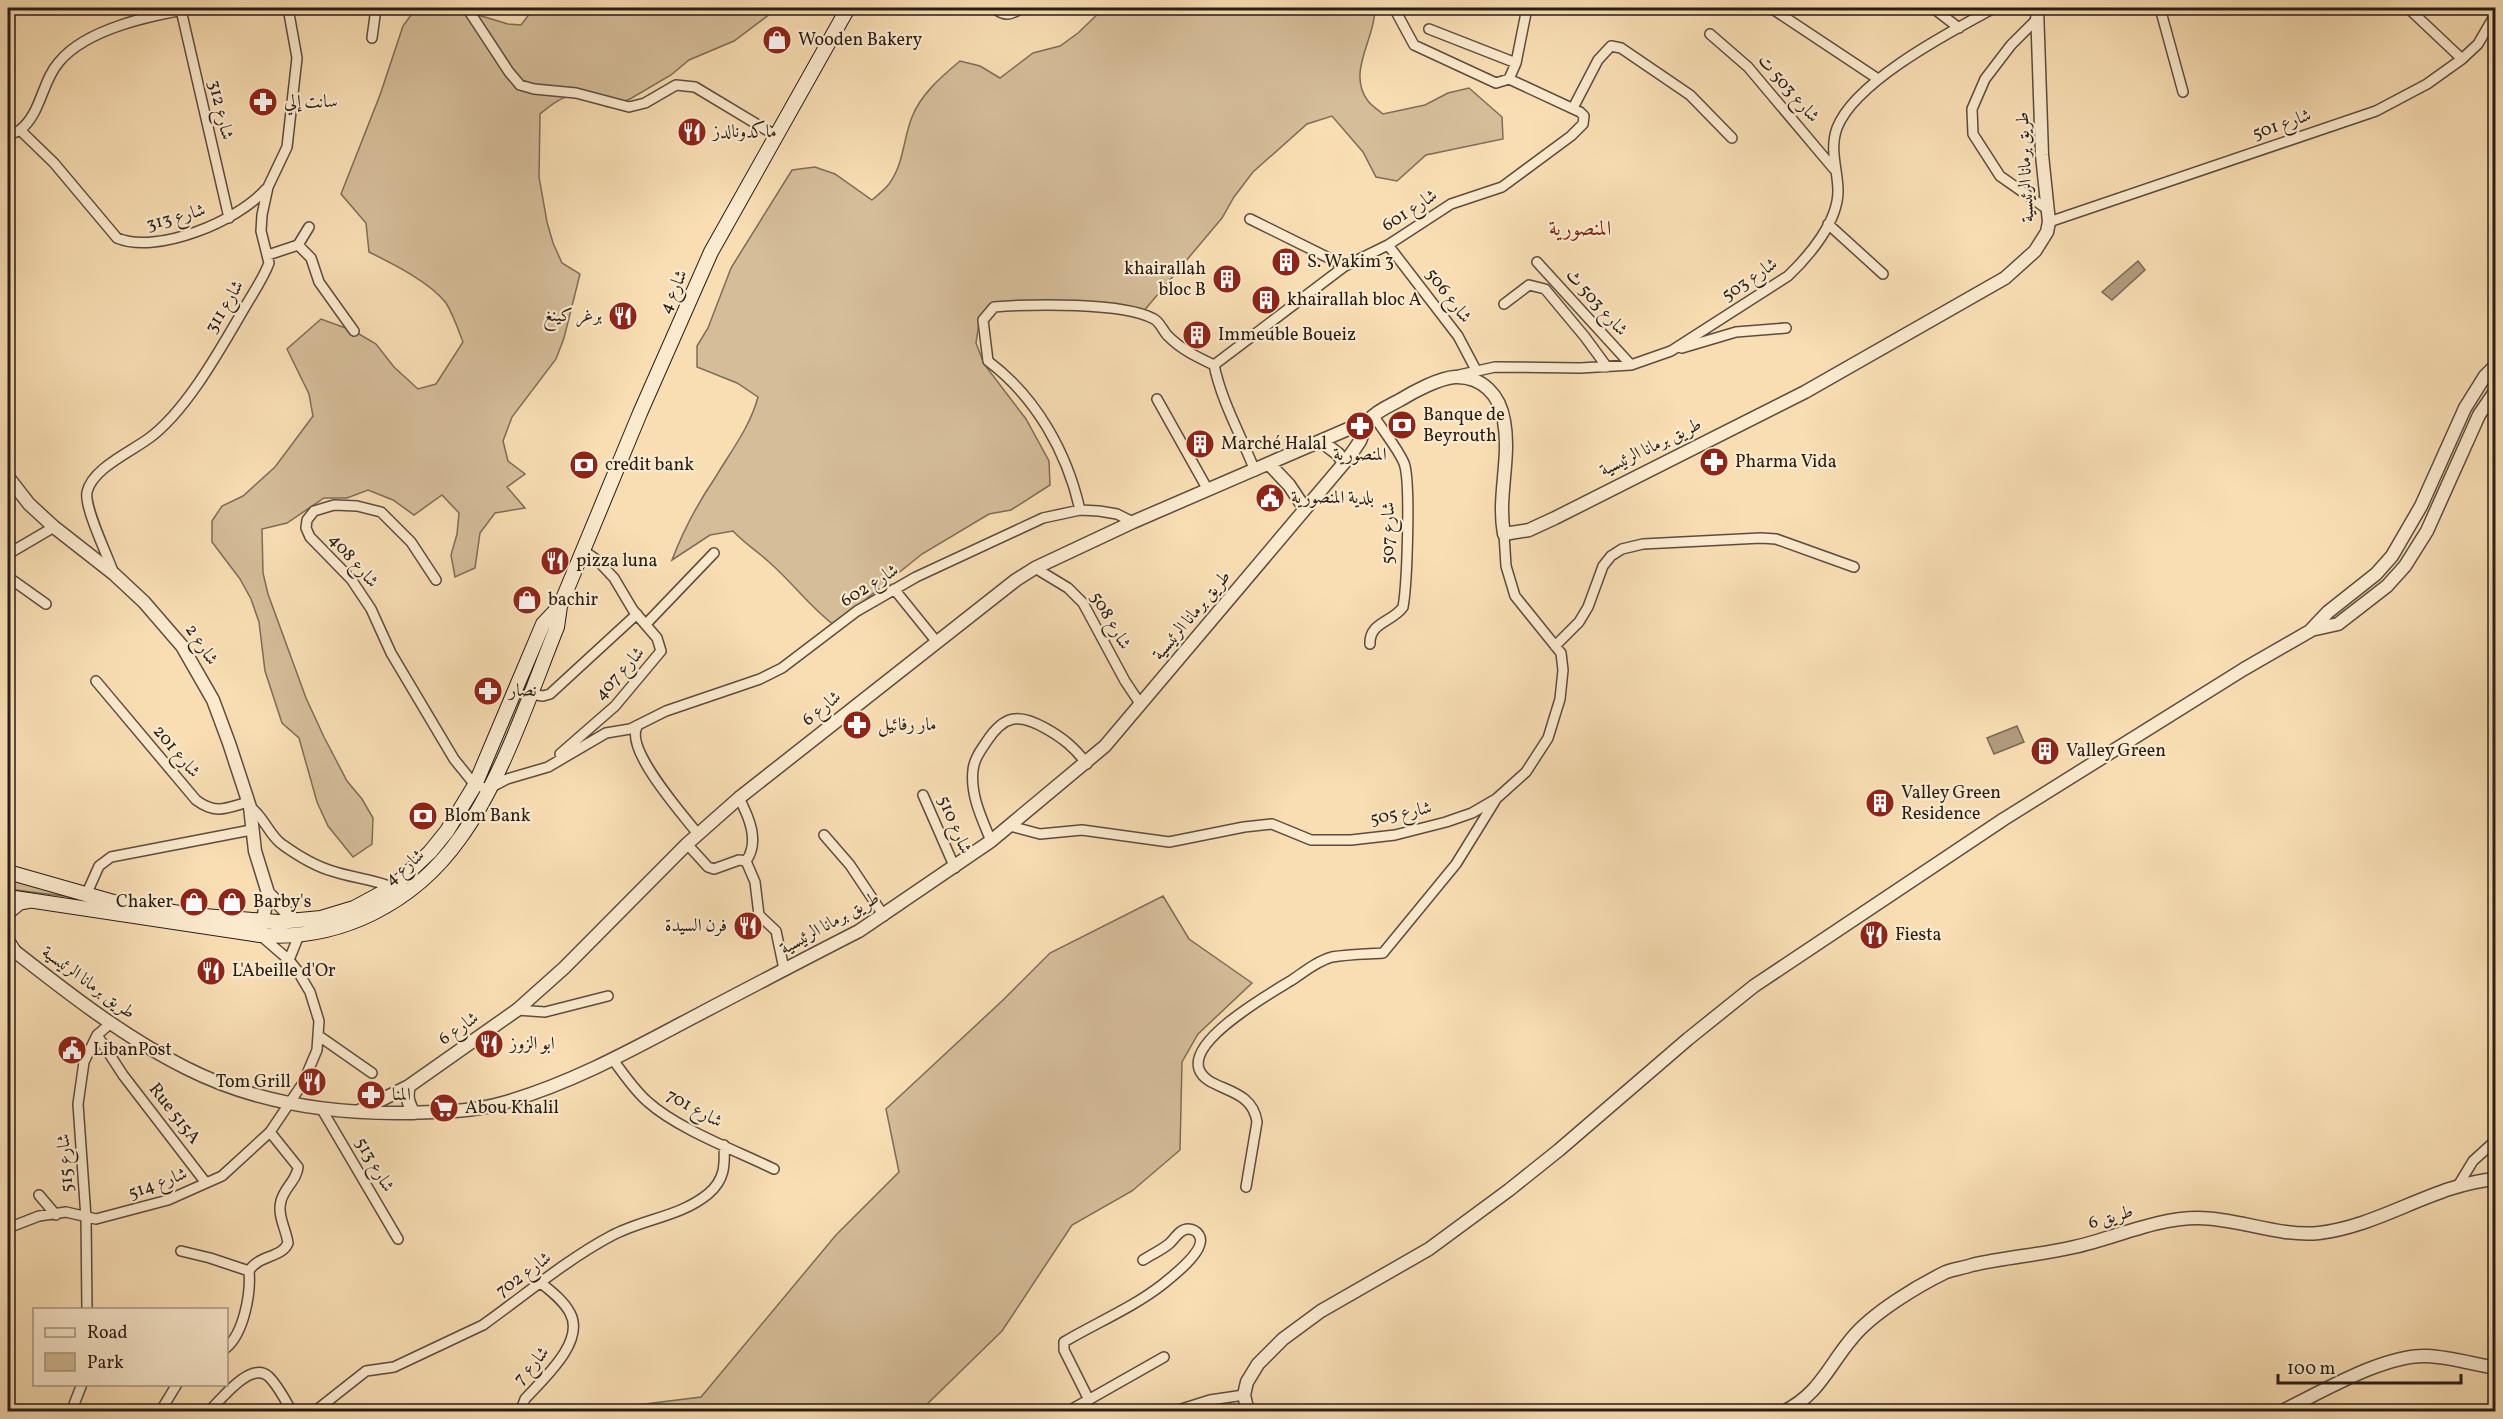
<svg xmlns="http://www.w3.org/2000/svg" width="2503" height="1419" font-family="Vollkorn,Amiri,serif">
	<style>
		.green { fill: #d5bd99; stroke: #7e6c58; stroke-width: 1.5 }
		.water { fill: #b29c7e; stroke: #7a6954; stroke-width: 1.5 }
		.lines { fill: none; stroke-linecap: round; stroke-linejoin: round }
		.minor-casing { stroke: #5c4c3e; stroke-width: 12 }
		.tertiary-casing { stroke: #5c4c3e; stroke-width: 15 }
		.secondary-casing { stroke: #271c16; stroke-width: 16 }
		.minor { stroke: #fbeace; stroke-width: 9 }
		.tertiary { stroke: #fbeace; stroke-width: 12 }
		.secondary { stroke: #fbeace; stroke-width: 14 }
		.labels { text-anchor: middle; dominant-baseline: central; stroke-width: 4.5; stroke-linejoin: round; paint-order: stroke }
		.poi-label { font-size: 18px; fill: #271c16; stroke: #fbeace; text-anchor: start }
		.street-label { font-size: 18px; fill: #271c16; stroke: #fbeace }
		.quarter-label { font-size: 21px; fill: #7a1f14; stroke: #fbeace }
	</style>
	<rect width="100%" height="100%" fill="#f9deb4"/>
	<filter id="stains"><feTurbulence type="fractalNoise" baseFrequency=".00333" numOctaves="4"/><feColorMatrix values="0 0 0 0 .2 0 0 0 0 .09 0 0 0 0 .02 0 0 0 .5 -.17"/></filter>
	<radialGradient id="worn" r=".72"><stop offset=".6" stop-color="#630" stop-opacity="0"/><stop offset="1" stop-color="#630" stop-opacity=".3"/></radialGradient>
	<path class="green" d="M 416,8 L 464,8 L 468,12 L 508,24 L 521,25 L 534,8 L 778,8 L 734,41 L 689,60 L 671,75 L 630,99 L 608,107 C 575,91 568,91 540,114 L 539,177 L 547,222 L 553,243 L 562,263 L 580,274 L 564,338 L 556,359 L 512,417 L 503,441 L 508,461 L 525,474 L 507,487 L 525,508 L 495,513 L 480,533 L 475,568 L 455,577 L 451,555 L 457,534 L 459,513 L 442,495 L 414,515 L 393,500 L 368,490 L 347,498 L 324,498 L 287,523 L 262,529 L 263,573 L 268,594 L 306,698 L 324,737 L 347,781 L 362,799 L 373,818 L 372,844 L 353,857 L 328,826 L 317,802 L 299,738 L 282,723 L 265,671 L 259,622 L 251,599 L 240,579 L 212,542 L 212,521 L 222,506 L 243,496 L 275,467 L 313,416 L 309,394 L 287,349 L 321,319 L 354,331 L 376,344 L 394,367 L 418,389 L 436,384 L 463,342 C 458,329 453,314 446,303 C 430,282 393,264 369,252 L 366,223 L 341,194 L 380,95 L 403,26 Z
		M 1104,8 L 1375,8 C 1376,38 1346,72 1368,101 C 1372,106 1378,110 1383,114 L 1425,105 L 1448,93 L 1469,88 L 1502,117 L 1503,139 L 1426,155 L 1397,181 L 1376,177 L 1363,152 L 1332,116 L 1307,124 L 1253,172 L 1234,197 L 1222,218 L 1143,312 L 992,305 L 979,323 L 976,343 L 984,364 L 1026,419 L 1049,461 L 1050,485 L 1011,510 L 989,514 L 922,554 L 834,625 C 810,607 792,582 769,562 C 757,551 744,543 733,531 L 710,535 L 672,560 C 683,531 698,503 715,478 C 731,451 750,427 758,397 L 737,383 L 697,367 L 697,346 L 708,328 L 731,268 L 792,170 L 815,167 L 835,174 L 872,200 C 878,195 885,189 889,184 C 904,164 903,139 912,117 C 921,94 941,77 960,61 L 980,66 L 1000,78 L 1033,53 L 1060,46 L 1078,33 Z
		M 8,875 L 35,881 L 71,897 L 8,889 Z
		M 1163,896 L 1189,939 L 1252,983 L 1198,1034 L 1182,1062 L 1180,1150 L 1132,1191 L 1072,1225 L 1002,1331 L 921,1410 L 617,1411 L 621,1407 L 701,1397 L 836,1235 L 899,1172 L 886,1109 L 1002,1001 L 1050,953 Z"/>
	<path class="water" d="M 2138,261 L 2145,270 L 2112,300 L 2102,292 Z
		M 2017,726 L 2024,742 L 1994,754 L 1987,738 Z"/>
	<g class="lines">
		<g class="minor-casing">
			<path id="minor" d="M 467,8 L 509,72 L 520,85 L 534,89 L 576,93 L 629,107 L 645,103 L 676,85 L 695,87 L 775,135
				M 994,8 C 1005,17 1011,15 1022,8
				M 1394,8 L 1414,45 L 1496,83 L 1509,79
				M 1771,8 L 1878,79
				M 1933,8 L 1959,28
				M 2160,8 L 2183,92
				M 2408,8 L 2462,59
				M 181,10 L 229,218
				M 2038,18 L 2011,45 L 1985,79 L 1972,109 L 1973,134 L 2000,176 L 2047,209
				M 1429,29 L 1516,63
				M 1710,34 L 1748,67 L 1834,169
				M 372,38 L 376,8
				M 1573,108 L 1598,60 L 1611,46 L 1621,48 L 1690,95 L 1732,138
				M 20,130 L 54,163 L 117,238 C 157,255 238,221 266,189
				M 8,135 C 11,134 17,132 20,130 C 41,114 42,81 59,62 C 87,28 153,15 194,8
				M 1250,219 L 1345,266
				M 2049,222 L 2376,111 L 2427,84 L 2462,59 L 2478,44 L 2496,13
				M 1828,224 L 1883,274
				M 298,245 L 311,258 L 319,282 L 354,331
				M 298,245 L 309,227
				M 1388,245 L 1458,336 L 1476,370
				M 268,255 L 298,245
				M 1537,262 L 1631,365
				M 1504,304 L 1529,285 L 1545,289 L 1585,337 L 1607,367
				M 1682,348 L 1736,332 L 1786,328
				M 1459,375 L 1495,367 L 1580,368 L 1631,365 L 1671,351 L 1788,276 C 1809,256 1838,222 1838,191 C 1838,170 1829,150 1837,128 C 1855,81 1950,32 1994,8
				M 1157,399 L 1208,490
				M 1255,471 C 1241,435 1222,403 1214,365 L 1345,266 L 1388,245 L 1451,204 L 1502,187 L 1571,136 L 1583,124 L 1584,116 L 1580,112 L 1509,79 L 1516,63 L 1527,8
				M 1080,510 C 1067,452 1036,397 988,361 L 983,320 L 994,307 C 1031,304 1123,302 1154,319 C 1160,322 1163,331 1168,336 C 1182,350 1197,357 1214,365
				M 8,554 L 54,527
				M 1035,568 L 1068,588 L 1083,603 L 1125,681 L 1141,705
				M 114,574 C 108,556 84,508 87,492 C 92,469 130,452 148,439 C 186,412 221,348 245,307 C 253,293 263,279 269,263 L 261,231 L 262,215 L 268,187 L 287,147 L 297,58 L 288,8
				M 8,577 L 46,604
				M 436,580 L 411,542 L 381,512 L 357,506 L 334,505 L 314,511 L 307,520 L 306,528 L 310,537 L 351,579 L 371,609 L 391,653 L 454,759 L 475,785 L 488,789 L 507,779 L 548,767 L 606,733 L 630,729 L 666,711 L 760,679 L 782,668 L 857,611 L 916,577 L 1043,518 L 1080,510 L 1099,511 L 1117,514 L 1133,522
				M 894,589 L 936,641
				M 646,624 L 714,553
				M 1370,644 C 1369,622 1393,622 1403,607 C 1407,585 1411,481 1404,463 C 1397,447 1383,431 1374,416
				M 1555,646 L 1579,622 L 1588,607 L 1603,566 L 1611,556 L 1622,549 L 1643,544 L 1761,538 L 1776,539 L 1854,567
				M 96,681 L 196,800 C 216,815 227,808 248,802
				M 530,694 L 543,696 L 550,694 L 637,614
				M 637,727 C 625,750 683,815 698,834
				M 560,754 L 615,706 L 661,651 L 657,638 L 633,610 L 614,578 L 597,560 L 584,551
				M 923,795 L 955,868
				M 739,798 C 749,817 760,842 746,861
				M 250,807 C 264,816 269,836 283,845 C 297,855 315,866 332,871 C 352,878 374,879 394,888
				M 1010,826 L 1040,834 L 1082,830 L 1169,842 L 1244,827 L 1272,824 L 1311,840 L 1351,840 L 1395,835 L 1446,822 L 1472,813 L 1496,799 L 1526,772 L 1548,738 L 1560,699 L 1563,670 L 1561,653 L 1515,596 L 1506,566 L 1504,534
				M 824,835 L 850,865 L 884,916
				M 991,841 C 982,819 970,795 973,770 C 974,759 981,750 987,741 C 1004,715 1019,713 1045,728 C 1063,738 1074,747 1087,764
				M 687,844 L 708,867 L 714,869 L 739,860 L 746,861 L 755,882 L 759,915 L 776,931 L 784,969
				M 86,895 L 99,866 L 111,857 L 251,830
				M 289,960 L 299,935
				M 517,1010 L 545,1012 L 608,996
				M 97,1035 L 123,1075 L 206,1183
				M 319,1036 L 372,1073
				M 613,1060 C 624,1074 634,1090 648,1102 C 678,1129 737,1151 774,1169
				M 321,1108 L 398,1239
				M 2459,1184 L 2473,1161 L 2496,1140
				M 1246,1187 L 1257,1122 C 1252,1085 1207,1092 1199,1069 C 1189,1039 1271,993 1292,980 C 1304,972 1317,961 1332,957 C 1348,954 1366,954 1383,953 L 1456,864 L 1495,801
				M 39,1195 L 56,1215
				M 8,1228 L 39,1216 L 66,1212 L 96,1219 L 168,1200 L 222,1176 L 270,1132 L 303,1083 L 317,1050 L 319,1021 L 310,992 L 297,970 L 289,960 L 260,935
				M 181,1251 L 210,1258 L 249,1271
				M 249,1271 C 258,1255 282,1258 288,1243 C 286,1229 277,1215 281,1201 C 284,1188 297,1180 298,1167 L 270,1132
				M 87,1310 L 86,1218 L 78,1104 L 84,1062 L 97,1035 L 111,1023
				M 226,1348 C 244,1333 251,1293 249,1271
				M 1089,1400 L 1064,1350 L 1064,1342 C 1096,1323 1134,1307 1163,1284 C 1174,1275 1208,1249 1199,1235 C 1197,1231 1192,1229 1188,1229 C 1180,1229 1175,1238 1170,1243 C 1162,1250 1152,1254 1143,1260
				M 71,1412 L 82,1384
				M 160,1412 L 177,1384
				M 208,1412 C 221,1400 250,1361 268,1376 C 278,1385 285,1400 292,1412
				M 314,1412 L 366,1371 L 394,1367 L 483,1325 C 525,1295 566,1260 611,1236 C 642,1219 680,1217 708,1194 C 725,1180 725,1165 724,1145
				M 523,1412 L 522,1407 L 525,1399 C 542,1380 586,1342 570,1313 C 564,1301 551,1291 541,1283
				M 1067,1412 L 1164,1357
				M 1172,1412 L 1210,1400 L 1244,1395"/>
		</g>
		<g class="tertiary-casing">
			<path id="tertiary" d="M 1321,441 L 1338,454 L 1344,463
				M 1269,464 L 1289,485 L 1305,509
				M 8,477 L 29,504 L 54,527 L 114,574 L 144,602 L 182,646 L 213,700 L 229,743 L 250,807 L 255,851 L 268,893 L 295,921
				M 2311,630 L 2338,624 L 2387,586 L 2405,566 L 2427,531 L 2479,415 L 2496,390
				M 261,930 L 268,893
				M 8,946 C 64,990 122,1036 186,1068 C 251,1101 325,1113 396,1113 C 433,1112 468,1113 503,1103 C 569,1084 628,1052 688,1020 C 745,990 802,960 859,931 L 991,841 L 1105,746 L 1344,463 C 1350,456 1355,449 1360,441 C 1363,434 1365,425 1369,420 C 1376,411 1391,405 1400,400 C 1413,392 1439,378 1455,377 C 1482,376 1500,395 1504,421 C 1511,458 1497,497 1504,534 L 1529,530 L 1555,518 L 1805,392 L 2005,278 L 2035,251 L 2047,232 L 2049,222 L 2042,155 L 2037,8
				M 409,1086 C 406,1097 408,1103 414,1113
				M 359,1111 L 409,1086 L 517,1010 L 564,968 L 687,844 L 739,798 L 1016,580 L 1035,568 L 1133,522 L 1369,420
				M 1248,1412 L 1244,1395 L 1247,1382 L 1258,1364 L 1283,1339 L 1321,1311 L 1429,1249 L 1509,1190 L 1559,1150 L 1688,1039 L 1754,986 L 2004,819 L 2244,669 L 2310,631 L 2328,612 L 2376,574 L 2392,556 L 2421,506 L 2465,408 L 2485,376 L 2496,365
				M 1783,1412 C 1820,1394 1828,1366 1853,1337 C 1873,1313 1917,1286 1946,1272 C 1954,1269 1963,1268 1972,1265 C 2006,1257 2040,1255 2074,1247 C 2115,1238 2156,1218 2198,1218 C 2238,1218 2278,1237 2319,1233 C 2381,1226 2434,1184 2496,1179
				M 2280,1412 C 2320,1393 2384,1354 2427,1356 C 2450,1357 2473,1364 2496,1368"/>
		</g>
		<g class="secondary-casing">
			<path id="secondary" d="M 8,872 L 117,903 L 192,915 L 278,922 L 321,918 L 354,908 L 393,887 L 430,852 L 447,831 L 475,785 L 543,624 L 560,606
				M 8,897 L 260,935 C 340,941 414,903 460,838 C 502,780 530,694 557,627 L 560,606 L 640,413 L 711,252 L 848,8
				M 8,912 L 19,903 L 29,901
				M 8,942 L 13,950"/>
		</g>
		<use href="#minor" class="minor"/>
		<use href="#tertiary" class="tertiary"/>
		<use href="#secondary" class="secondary"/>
	</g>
	<defs>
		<g id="shop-disc" transform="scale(1.5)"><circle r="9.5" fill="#8f2418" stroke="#fbeace"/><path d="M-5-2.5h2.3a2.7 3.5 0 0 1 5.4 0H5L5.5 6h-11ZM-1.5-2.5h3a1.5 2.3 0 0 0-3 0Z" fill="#fff"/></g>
		<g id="pharmacy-disc" transform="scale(1.5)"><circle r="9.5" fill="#8f2418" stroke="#fbeace"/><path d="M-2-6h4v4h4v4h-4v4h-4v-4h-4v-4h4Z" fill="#fff"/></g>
		<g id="restaurant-disc" transform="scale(1.5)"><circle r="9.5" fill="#8f2418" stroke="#fbeace"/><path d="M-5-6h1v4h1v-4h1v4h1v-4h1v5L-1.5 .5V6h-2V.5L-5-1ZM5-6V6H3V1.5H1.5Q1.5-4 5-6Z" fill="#fff"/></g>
		<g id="building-disc" transform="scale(1.5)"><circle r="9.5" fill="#8f2418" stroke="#fbeace"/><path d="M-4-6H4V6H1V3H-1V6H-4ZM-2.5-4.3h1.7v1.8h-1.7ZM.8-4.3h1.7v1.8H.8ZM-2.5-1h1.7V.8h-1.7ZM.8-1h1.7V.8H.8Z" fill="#fff"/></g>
		<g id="bank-disc" transform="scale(1.5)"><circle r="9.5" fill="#8f2418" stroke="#fbeace"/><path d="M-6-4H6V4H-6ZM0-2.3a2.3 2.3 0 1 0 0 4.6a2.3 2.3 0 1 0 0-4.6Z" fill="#fff"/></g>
		<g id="civic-disc" transform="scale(1.5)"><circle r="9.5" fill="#8f2418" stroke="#fbeace"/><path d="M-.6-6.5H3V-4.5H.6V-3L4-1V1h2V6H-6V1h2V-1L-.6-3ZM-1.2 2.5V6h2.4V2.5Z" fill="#fff"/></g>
		<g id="supermarket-disc" transform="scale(1.5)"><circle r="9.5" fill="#8f2418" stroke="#fbeace"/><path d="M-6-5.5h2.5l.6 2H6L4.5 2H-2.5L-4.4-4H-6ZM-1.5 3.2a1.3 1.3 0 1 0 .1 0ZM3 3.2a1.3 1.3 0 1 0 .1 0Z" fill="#fff"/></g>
	</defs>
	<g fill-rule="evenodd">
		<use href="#shop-disc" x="777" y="40"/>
		<use href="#pharmacy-disc" x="263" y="102"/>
		<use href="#restaurant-disc" x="692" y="132"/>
		<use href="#building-disc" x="1286" y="262"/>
		<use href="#building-disc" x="1227" y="279"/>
		<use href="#building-disc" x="1266" y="300"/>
		<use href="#restaurant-disc" x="623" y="316"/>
		<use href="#building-disc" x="1197" y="335"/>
		<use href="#bank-disc" x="1402" y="425"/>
		<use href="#pharmacy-disc" x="1360" y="426"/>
		<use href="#building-disc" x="1200" y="444"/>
		<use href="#pharmacy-disc" x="1714" y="462"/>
		<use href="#bank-disc" x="584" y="465"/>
		<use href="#civic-disc" x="1270" y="498"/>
		<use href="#restaurant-disc" x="555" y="561"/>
		<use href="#shop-disc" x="527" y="600"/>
		<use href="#pharmacy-disc" x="488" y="691"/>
		<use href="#pharmacy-disc" x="857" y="725"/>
		<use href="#building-disc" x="2045" y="751"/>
		<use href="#building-disc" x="1880" y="803"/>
		<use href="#bank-disc" x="423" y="816"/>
		<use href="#shop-disc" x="194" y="902"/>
		<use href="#shop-disc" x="232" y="902"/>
		<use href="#restaurant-disc" x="748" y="926"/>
		<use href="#restaurant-disc" x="1874" y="935"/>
		<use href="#restaurant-disc" x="211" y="971"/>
		<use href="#restaurant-disc" x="489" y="1044"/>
		<use href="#civic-disc" x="72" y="1050"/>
		<use href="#restaurant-disc" x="312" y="1082"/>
		<use href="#pharmacy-disc" x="371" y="1095"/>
		<use href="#supermarket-disc" x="444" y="1108"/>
	</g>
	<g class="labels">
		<g class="poi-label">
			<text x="798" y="40">Wooden Bakery</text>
			<text x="284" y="102">سانت إلي</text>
			<text x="713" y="132">ماكدونالدز</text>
			<text x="1307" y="262">S. Wakim 3</text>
			<text x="1206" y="269" text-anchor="end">khairallah<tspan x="1206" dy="21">bloc B</tspan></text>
			<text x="1287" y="300">khairallah bloc A</text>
			<text x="602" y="316" text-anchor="end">برغر كينغ</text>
			<text x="1218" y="335">Immeuble Boueiz</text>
			<text x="1423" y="415">Banque de<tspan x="1423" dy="21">Beyrouth</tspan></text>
			<text x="1221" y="444">Marché Halal</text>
			<text x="1360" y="455" text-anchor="middle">المنصورية</text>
			<text x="1735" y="462">Pharma Vida</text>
			<text x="605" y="465">credit bank</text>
			<text x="1291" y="498">بلدية المنصورية</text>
			<text x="576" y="561">pizza luna</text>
			<text x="548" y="600">bachir</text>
			<text x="509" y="691">نصار</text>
			<text x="878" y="725">مار رفائيل</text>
			<text x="2066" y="751">Valley Green</text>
			<text x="1901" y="793">Valley Green<tspan x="1901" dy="21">Residence</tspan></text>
			<text x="444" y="816">Blom Bank</text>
			<text x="173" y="902" text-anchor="end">Chaker</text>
			<text x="253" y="902">Barby's</text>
			<text x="727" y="926" text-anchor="end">فرن السيدة</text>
			<text x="1895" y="935">Fiesta</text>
			<text x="232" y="971">L'Abeille d'Or</text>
			<text x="510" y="1044">ابو الزوز</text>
			<text x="93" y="1050">LibanPost</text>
			<text x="291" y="1082" text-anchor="end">Tom Grill</text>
			<text x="392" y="1095">المنا</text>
			<text x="465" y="1108">Abou Khalil</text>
		</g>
		<g class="street-label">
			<text transform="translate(1788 89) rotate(49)">شارع 503 ت</text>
			<text transform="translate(220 110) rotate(77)">شارع 312</text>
			<text transform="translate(2282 125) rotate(-19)">شارع 501</text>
			<text transform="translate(2026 167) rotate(-93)">طريق برمانا الرئيسية</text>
			<text transform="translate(1410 211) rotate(-33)">شارع 601</text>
			<text transform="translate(176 218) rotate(-15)">شارع 313</text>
			<text transform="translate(1750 280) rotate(-34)">شارع 503</text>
			<text transform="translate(674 292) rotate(-66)">شارع 4</text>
			<text transform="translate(1448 296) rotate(53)">شارع 506</text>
			<text transform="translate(1596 303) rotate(48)">شارع 503 ث</text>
			<text transform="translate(225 307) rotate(-59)">شارع 311</text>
			<text transform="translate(1651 448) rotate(-26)">طريق برمانا الرئيسية</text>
			<text transform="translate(1389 533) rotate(-89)">شارع 507</text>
			<text transform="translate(353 561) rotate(49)">شارع 408</text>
			<text transform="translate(870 586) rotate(-32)">شارع 602</text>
			<text transform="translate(1192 616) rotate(-50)">طريق برمانا الرئيسية</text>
			<text transform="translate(1110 621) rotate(60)">شارع 508</text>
			<text transform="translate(201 645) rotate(57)">شارع 2</text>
			<text transform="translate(620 674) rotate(-48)">شارع 407</text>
			<text transform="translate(822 709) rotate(-39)">شارع 6</text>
			<text transform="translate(176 752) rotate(50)">شارع 201</text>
			<text transform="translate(1401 814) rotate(-11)">شارع 505</text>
			<text transform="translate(954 825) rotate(67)">شارع 510</text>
			<text transform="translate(405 868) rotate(-40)">شارع 4</text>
			<text transform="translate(830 924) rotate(-29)">طريق برمانا الرئيسية</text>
			<text transform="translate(88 983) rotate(36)">طريق برمانا الرئيسية</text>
			<text transform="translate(459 1029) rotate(-35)">شارع 6</text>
			<text transform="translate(694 1109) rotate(29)">شارع 701</text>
			<text transform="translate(174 1114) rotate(52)">Rue 515A</text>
			<text transform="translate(66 1163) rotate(-94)">شارع 515</text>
			<text transform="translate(374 1165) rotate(60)">شارع 513</text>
			<text transform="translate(158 1184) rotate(-20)">شارع 514</text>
			<text transform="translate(2111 1218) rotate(-16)">طريق 6</text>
			<text transform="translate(524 1275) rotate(-36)">شارع 702</text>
			<text transform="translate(532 1366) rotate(-49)">شارع 7</text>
		</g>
		<g class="quarter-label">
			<text x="1580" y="229">المنصورية</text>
		</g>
	</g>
	<rect width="2503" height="1419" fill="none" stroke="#f9deb4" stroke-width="30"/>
	<rect x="9" y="9" width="2485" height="1401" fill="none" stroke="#271c16" stroke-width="3"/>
	<rect x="15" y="15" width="2473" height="1389" fill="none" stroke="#271c16" stroke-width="1.5"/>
	<rect x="33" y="1308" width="195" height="78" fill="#fbeace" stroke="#a69884" stroke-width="1.5"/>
	<rect x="45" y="1328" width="30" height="9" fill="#fbeace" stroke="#a69884" stroke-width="1.5"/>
	<text x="87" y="1338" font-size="18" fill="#271c16">Road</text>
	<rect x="45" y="1353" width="30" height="18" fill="#d5bd99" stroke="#a69884" stroke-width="1.5"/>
	<text x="87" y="1368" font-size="18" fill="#271c16">Park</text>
	<path d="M2278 1374v9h183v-9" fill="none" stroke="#271c16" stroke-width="3"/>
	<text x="2287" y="1374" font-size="18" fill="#271c16" stroke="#fbeace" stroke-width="4.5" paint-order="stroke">100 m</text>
	<rect width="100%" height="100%" filter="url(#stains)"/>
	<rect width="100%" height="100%" fill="url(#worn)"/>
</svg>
